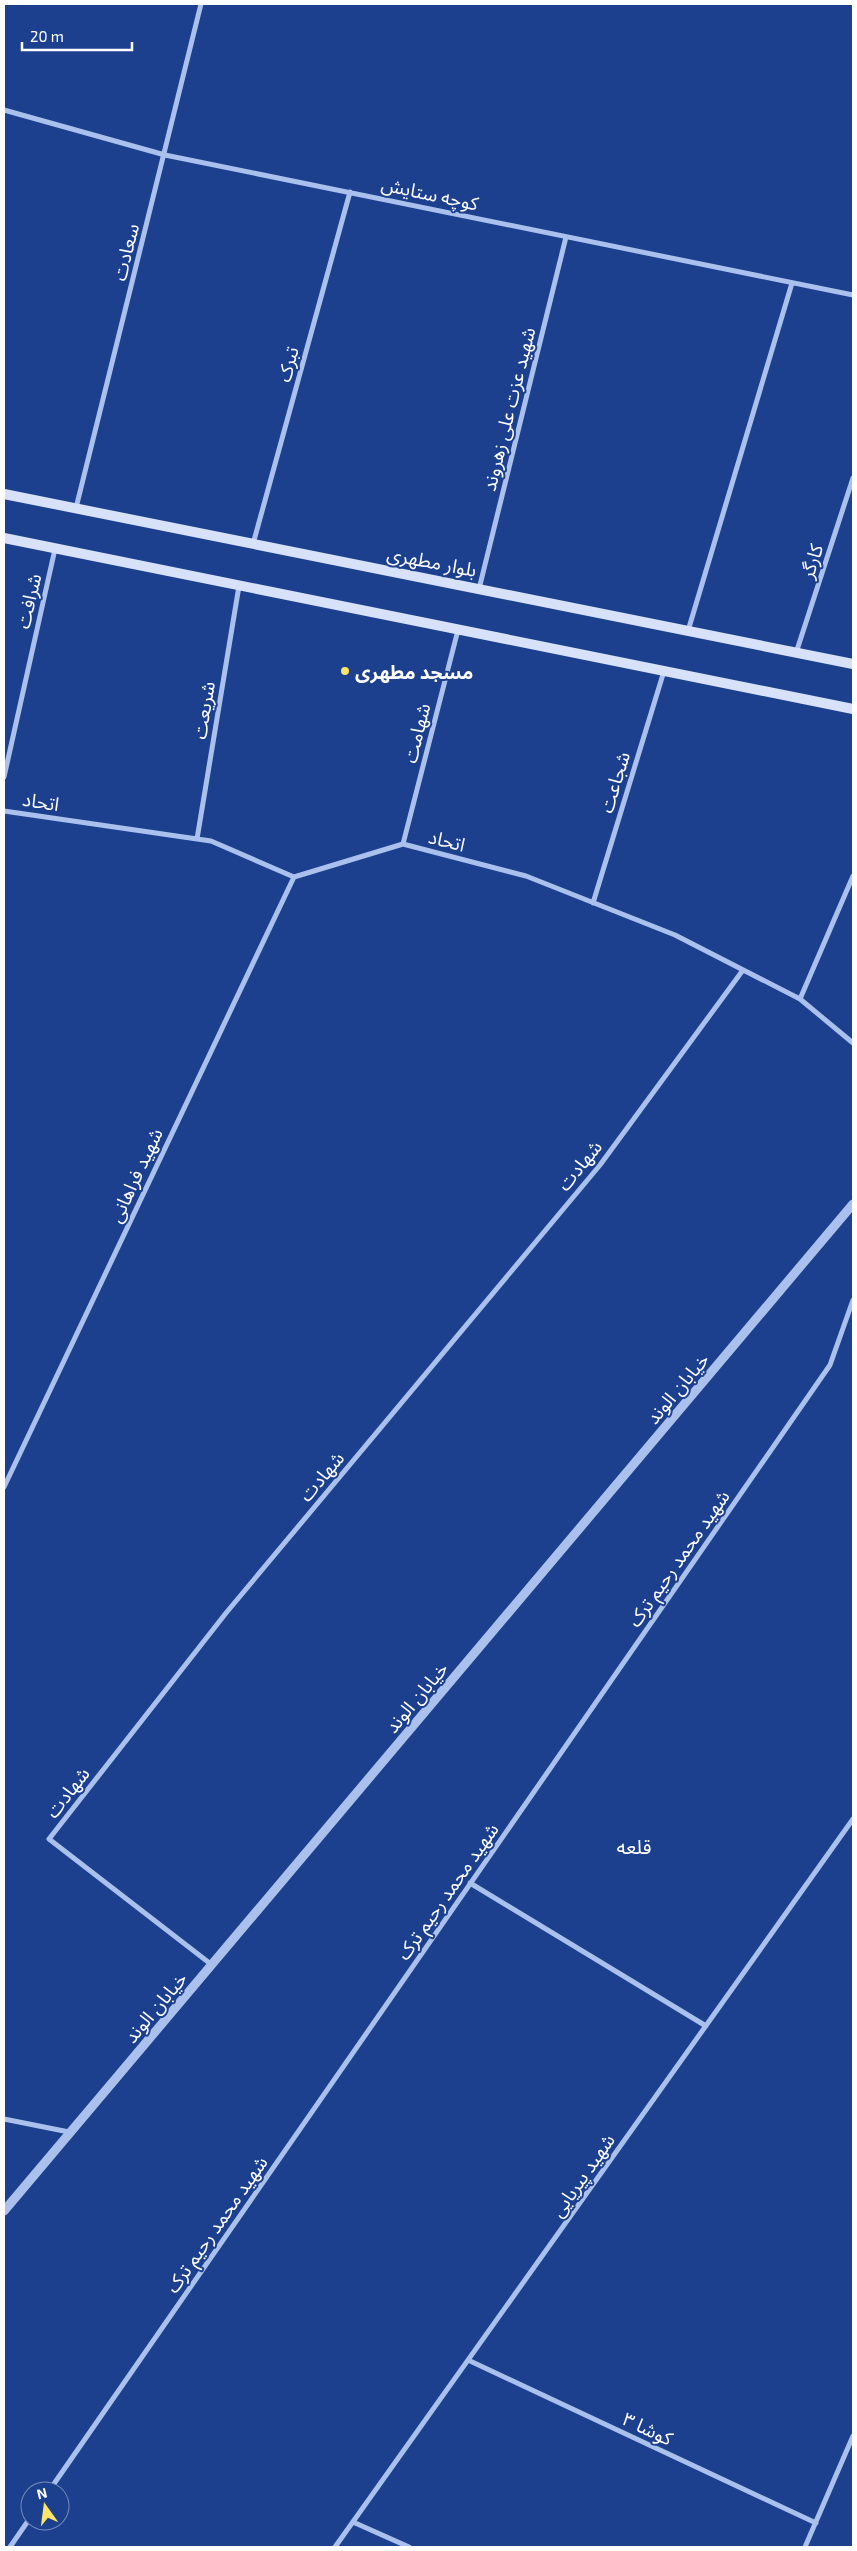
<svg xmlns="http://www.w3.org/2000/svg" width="857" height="2551" font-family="'Exo 2','Noto Sans Arabic',sans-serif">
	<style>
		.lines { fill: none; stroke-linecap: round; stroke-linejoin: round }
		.minor { stroke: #aac0ed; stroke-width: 5 }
		.tertiary { stroke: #aac0ed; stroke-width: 9 }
		.secondary { stroke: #d7e2fa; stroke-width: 10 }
		.poi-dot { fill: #fde468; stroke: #1c408e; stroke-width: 2 }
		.labels { text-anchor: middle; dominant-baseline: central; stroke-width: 4; stroke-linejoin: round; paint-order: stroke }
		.street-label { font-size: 19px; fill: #fff; stroke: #1c408e }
		.poi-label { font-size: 19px; font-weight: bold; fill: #fff; stroke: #1c408e; text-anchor: start }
		.neighbourhood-label { font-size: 20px; fill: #fff; stroke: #1c408e }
	</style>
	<rect width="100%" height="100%" fill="#1c408e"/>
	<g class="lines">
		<path class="minor" d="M 4,110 L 165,155 L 853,295
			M 76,508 L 201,4
			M 253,544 L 350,192
			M 479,589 L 566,237
			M 688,631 L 792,283
			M 796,653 L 853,478
			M 4,777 L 55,549
			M 4,811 L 211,841 L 294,877 L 403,844 L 526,876 L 675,935 L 800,999 L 853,1043
			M 197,839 L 239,586
			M 403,844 L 458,630
			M 593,903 L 664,671
			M 800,999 L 853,876
			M 4,1487 L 294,877
			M 470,1883 L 706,2026
			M 212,1965 L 49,1839 L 226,1613 L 600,1165 L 743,970
			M 4,2119 L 69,2132
			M 468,2360 L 816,2523
			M 49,2491 L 830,1365 L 853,1300
			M 353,2522 L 409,2547
			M 10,2547 L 30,2518
			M 335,2547 L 853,1819
			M 805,2547 L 853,2436"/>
		<path class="tertiary" d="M 4,2211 L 853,1204"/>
		<path class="secondary" d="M 4,494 L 853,664
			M 4,538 L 853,709"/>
	</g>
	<circle class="poi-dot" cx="345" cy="671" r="5"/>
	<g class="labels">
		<g class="street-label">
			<text transform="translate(430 193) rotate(12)">کوچه ستایش</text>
			<text transform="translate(125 252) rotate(-76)">سعادت</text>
			<text transform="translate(287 364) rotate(-75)">تبرک</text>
			<text transform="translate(508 409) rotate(-76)">شهید عزت علی زهروند</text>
			<text transform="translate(432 561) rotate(11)">بلوار مطهری</text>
			<text transform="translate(811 561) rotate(-72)">کارگر</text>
			<text transform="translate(28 601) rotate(-77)">شرافت</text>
			<text transform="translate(203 710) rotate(-81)">شریعت</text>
			<text transform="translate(416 733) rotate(-76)">شهامت</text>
			<text transform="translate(614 782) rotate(-73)">شجاعت</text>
			<text transform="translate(41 801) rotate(9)">اتحاد</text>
			<text transform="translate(447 840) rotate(14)">اتحاد</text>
			<text transform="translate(579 1165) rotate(-51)">شهادت</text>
			<text transform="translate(135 1175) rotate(-65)">شهید فراهانی</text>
			<text transform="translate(677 1388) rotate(-50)">خیابان الوند</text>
			<text transform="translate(321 1476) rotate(-50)">شهادت</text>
			<text transform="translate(678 1558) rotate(-55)">شهید محمد رحیم ترک</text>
			<text transform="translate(416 1697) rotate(-50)">خیابان الوند</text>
			<text transform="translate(67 1792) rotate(-52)">شهادت</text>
			<text transform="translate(447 1891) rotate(-55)">شهید محمد رحیم ترک</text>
			<text transform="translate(155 2007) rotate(-50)">خیابان الوند</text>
			<text transform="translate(582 2175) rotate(-55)">شهید پیریایی</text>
			<text transform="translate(216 2224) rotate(-55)">شهید محمد رحیم ترک</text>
			<text transform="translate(648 2428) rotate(25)">کوشا ۳</text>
		</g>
		<g class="poi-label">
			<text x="355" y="671">مسجد مطهری</text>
		</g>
		<g class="neighbourhood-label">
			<text x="634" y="1846">قلعه</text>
		</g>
	</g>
	<rect width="857" height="2551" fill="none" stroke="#ffffff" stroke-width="10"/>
	<g transform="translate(45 2506) rotate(346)"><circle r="24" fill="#1c408e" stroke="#778cbb"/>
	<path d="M0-4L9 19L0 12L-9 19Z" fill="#fde468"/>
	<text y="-8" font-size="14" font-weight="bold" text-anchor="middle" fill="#ffffff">N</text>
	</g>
	<path d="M22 42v8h110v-8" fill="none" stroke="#ffffff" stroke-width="2.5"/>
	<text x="30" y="42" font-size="15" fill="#ffffff" stroke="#1c408e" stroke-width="4" paint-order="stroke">20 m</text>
</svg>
